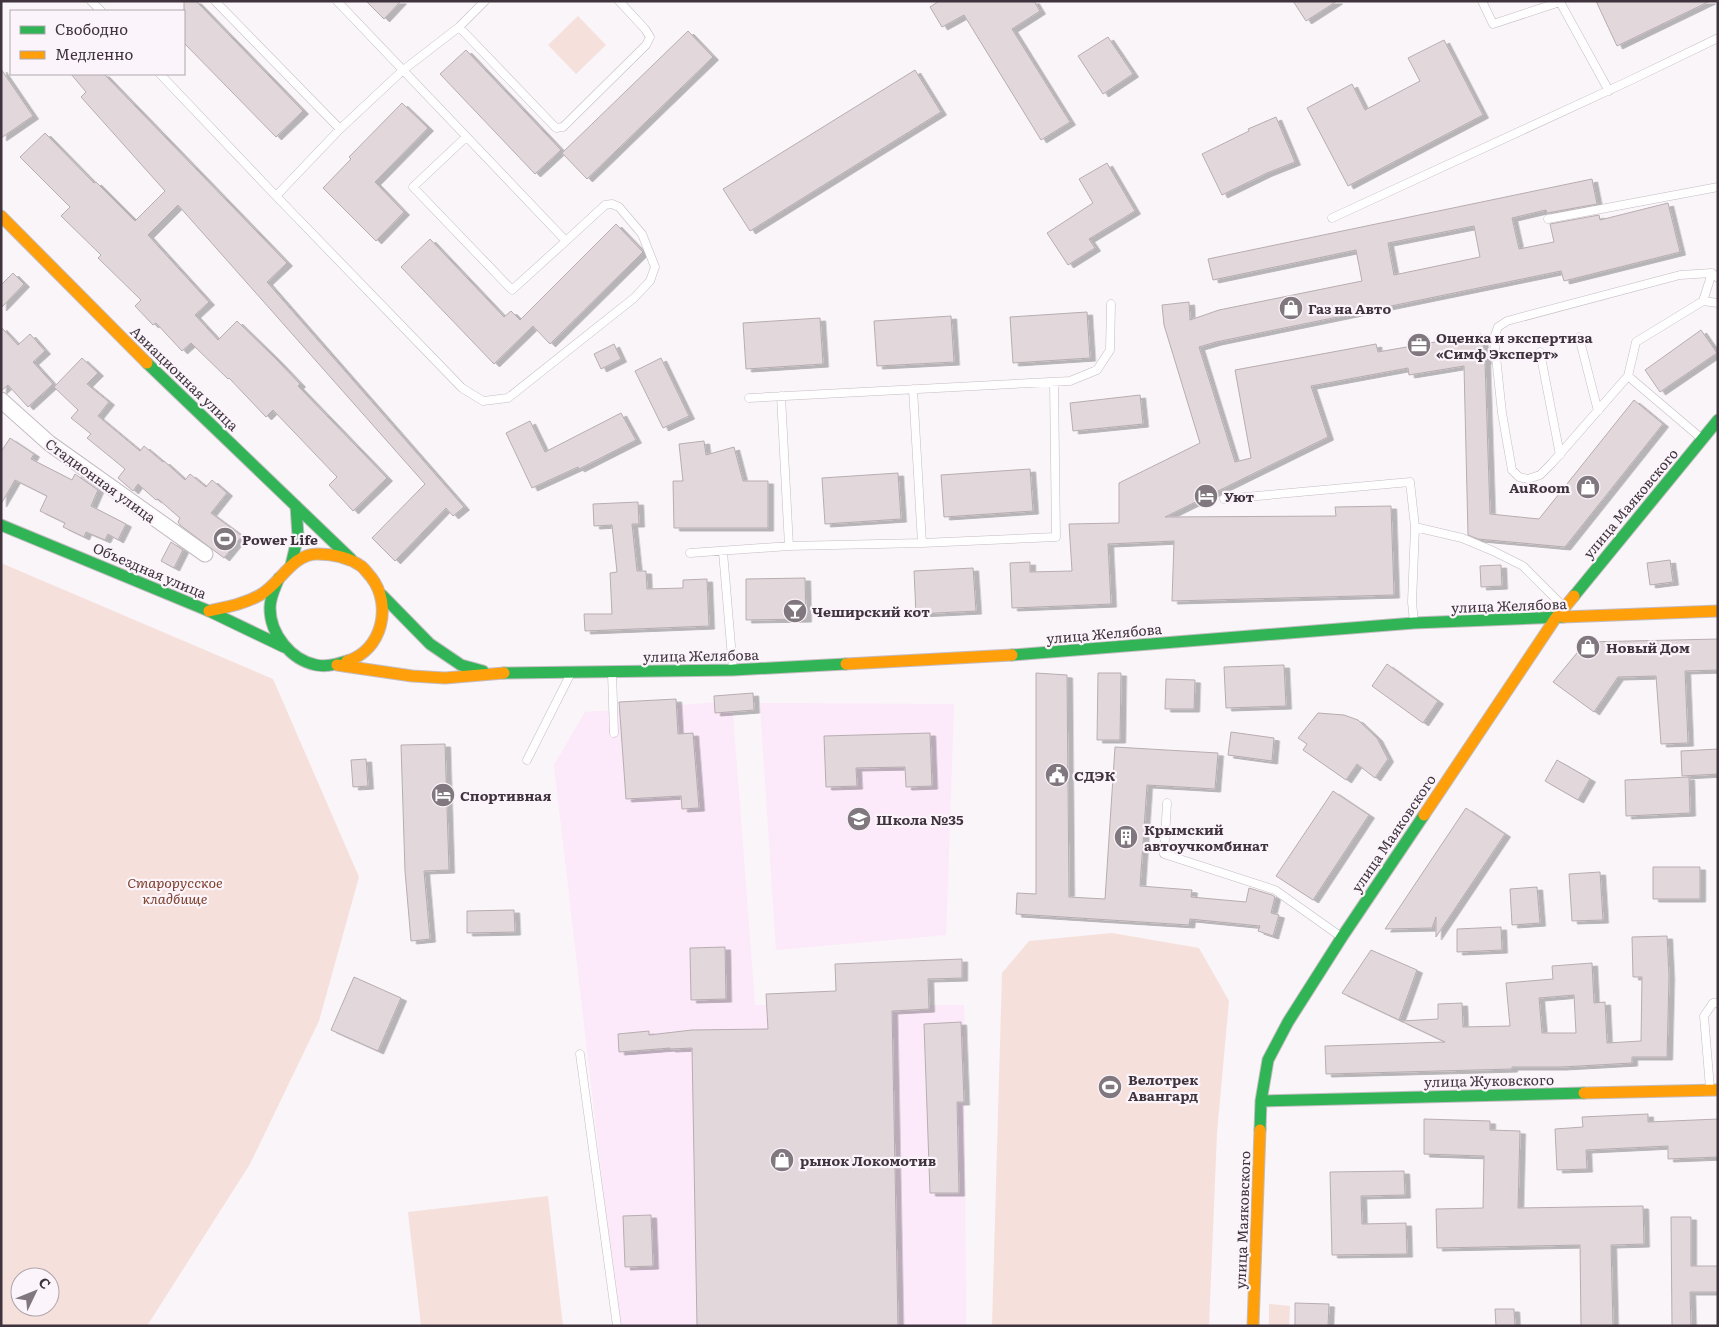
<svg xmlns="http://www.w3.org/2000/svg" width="1719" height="1327" font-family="Literata,serif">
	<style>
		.built { fill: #fce9f9 }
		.green { fill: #f6e0db; fill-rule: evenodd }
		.building { fill: #e2d7da; stroke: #b7adb0; fill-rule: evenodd; filter: url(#shadow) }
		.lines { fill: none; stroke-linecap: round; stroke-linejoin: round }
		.lane-casing { stroke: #c4bcc3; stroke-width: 9 }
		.street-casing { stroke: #c4bcc3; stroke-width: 17 }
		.fast-casing { stroke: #c4bcc3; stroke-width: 13 }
		.slow-casing { stroke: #c4bcc3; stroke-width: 13 }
		.lane { stroke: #fefefe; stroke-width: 8 }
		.street { stroke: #fefefe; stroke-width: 15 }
		.fast { stroke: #30b455; stroke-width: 11 }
		.slow { stroke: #ff9f0a; stroke-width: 11 }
		.labels { text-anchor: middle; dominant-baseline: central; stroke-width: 4.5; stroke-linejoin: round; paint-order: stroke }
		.poi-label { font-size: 14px; font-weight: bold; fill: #3f333d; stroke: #fbf4fa; text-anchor: start }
		.street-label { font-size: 14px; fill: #3f333d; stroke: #fbf4fa }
		.park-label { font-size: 14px; font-style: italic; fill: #7e422d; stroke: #fbf4fa }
	</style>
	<defs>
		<filter id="shadow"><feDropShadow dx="5.5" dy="3" stdDeviation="0" flood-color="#0004"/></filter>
	</defs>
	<rect width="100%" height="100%" fill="#faf5f9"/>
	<path class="built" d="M 732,701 L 755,1005 L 964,1005 L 966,1326 L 619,1326 L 554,765 L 585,712 Z
		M 760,703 L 954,704 L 946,935 L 776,950 Z"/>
	<path class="green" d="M 578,16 L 606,45 L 576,74 L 548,45 Z
		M 1,563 L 273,679 L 359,877 L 319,1021 L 250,1164 L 147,1326 L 1,1326 ZM 20,1277 L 50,1277 L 50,1307 L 20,1307 Z
		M 1112,933 L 1199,948 L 1229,1001 L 1217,1133 L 1209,1326 L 992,1326 L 1002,973 L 1029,941 Z
		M 548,1196 L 563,1326 L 421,1326 L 408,1212 Z
		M 1269,1304 L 1290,1306 L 1289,1326 L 1269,1326 Z"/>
	<path class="building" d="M 184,1 L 196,1 L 303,111 L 276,137 L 184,43 Z
		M 366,1 L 401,1 L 384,19 Z
		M 939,1 L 1034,1 L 1040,11 L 1012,29 L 1070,122 L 1041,140 L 964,15 L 942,27 L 930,7 Z
		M 1293,1 L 1337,1 L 1306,21 Z
		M 1596,1 L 1710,1 L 1617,46 Z
		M 688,31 L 713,57 L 587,179 L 562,153 Z
		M 1108,37 L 1133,74 L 1103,94 L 1078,56 Z
		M 1444,40 L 1483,115 L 1348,186 L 1307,108 L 1352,84 L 1365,110 L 1420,81 L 1408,58 Z
		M 466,50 L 561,150 L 535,174 L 440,74 Z
		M 1,69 L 33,116 L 1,138 Z
		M 915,70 L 941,112 L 750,231 L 723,189 Z
		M 71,74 L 104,74 L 287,263 L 267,282 L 464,507 L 453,516 L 446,508 L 395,561 L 372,538 L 425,484 L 178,205 L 148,235 L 209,302 L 195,315 L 218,340 L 237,321 L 276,359 L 300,384 L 298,386 L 387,478 L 353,511 L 329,485 L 337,477 L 273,410 L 266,417 L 229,378 L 228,379 L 191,343 L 182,351 L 156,323 L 153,325 L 135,306 L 141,300 L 98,258 L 101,255 L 61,216 L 70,207 L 20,157 L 45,133 L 94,183 L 96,182 L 135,221 L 165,191 L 81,97 L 86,92 Z
		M 402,103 L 428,128 L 375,182 L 404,212 L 376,241 L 323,188 L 351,159 L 349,157 Z
		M 1276,117 L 1295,162 L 1267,173 L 1222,195 L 1202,154 L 1249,131 L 1248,129 Z
		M 1107,163 L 1135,211 L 1089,239 L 1095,248 L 1068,265 L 1047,233 L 1093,203 L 1079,179 Z
		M 1592,179 L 1597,204 L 1547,213 L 1546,210 L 1512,218 L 1519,249 L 1554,242 L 1550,224 L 1599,215 L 1600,220 L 1668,203 L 1680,252 L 1564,281 L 1561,271 L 1216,342 L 1199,347 L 1235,462 L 1251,458 L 1235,370 L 1376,344 L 1378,352 L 1481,334 L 1486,361 L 1485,362 L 1490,514 L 1539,519 L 1634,400 L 1663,424 L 1565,547 L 1478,539 L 1468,535 L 1464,366 L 1409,375 L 1408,368 L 1311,386 L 1328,437 L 1165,517 L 1336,516 L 1335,507 L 1391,506 L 1394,595 L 1172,601 L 1174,541 L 1108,544 L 1111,604 L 1012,608 L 1010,563 L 1030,562 L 1030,572 L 1072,571 L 1069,524 L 1119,523 L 1119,483 L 1200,443 L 1164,325 L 1162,305 L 1189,302 L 1190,320 L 1219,310 L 1362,281 L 1356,250 L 1213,280 L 1208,259 ZM 1474,226 L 1480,257 L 1394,275 L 1388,243 Z
		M 616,224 L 643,252 L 550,344 L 533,326 L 494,364 L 401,267 L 430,239 L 504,317 L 511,311 L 520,320 Z
		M 13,273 L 24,284 L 1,308 L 1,285 Z
		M 1087,312 L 1090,358 L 1013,363 L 1010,317 Z
		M 951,316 L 954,362 L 877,366 L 874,321 Z
		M 820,318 L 823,364 L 746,369 L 743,323 Z
		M 1,327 L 18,345 L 30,334 L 45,351 L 33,362 L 53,384 L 28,407 L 8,385 L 1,391 Z
		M 1701,330 L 1717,353 L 1660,392 L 1645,370 Z
		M 614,344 L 621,359 L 601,369 L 594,354 Z
		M 82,358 L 98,373 L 87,384 L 109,402 L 98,416 L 140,451 L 144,446 L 163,462 L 164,461 L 185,480 L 190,474 L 206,487 L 212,480 L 227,493 L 211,513 L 242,536 L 224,558 L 180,525 L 178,522 L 180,518 L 158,499 L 156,500 L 138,484 L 133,491 L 118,478 L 125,469 L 87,438 L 91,434 L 71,418 L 78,410 L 54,387 Z
		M 661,358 L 689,416 L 663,428 L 635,371 Z
		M 1140,395 L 1143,424 L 1073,431 L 1070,403 Z
		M 621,413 L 636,440 L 579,469 L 578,467 L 532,488 L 506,433 L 530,421 L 545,452 Z
		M 10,438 L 34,454 L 31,459 L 72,480 L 75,474 L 98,490 L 91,506 L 126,524 L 118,540 L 108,534 L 105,540 L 86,532 L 84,537 L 63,527 L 65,523 L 40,511 L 47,496 L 15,480 L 1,504 L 1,452 Z
		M 704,441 L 706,455 L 734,447 L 743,481 L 768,481 L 768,528 L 674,528 L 673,481 L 683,481 L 679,444 Z
		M 1030,469 L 1033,511 L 944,517 L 941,475 Z
		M 898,473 L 901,519 L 825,524 L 822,478 Z
		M 638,502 L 639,524 L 632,524 L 637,571 L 646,571 L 647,589 L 683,588 L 683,580 L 707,579 L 709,626 L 585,631 L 584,614 L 612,614 L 610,573 L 617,572 L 612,525 L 594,526 L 593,504 Z
		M 171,542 L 183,550 L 174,568 L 161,561 Z
		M 1670,560 L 1673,582 L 1650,585 L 1647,563 Z
		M 1501,565 L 1502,586 L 1481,587 L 1480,566 Z
		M 973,568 L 976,611 L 916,614 L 914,571 Z
		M 805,578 L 806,619 L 746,620 L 746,579 Z
		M 1718,639 L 1718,670 L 1685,671 L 1688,743 L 1661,744 L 1656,676 L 1618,677 L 1594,712 L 1553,682 L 1586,642 Z
		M 1387,664 L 1438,701 L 1423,723 L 1372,686 Z
		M 1284,665 L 1286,706 L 1226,708 L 1224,667 Z
		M 1036,673 L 1067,675 L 1069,897 L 1105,899 L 1115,747 L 1218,753 L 1215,789 L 1147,785 L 1140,886 L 1192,890 L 1191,897 L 1246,902 L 1249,888 L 1272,895 L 1275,897 L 1271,913 L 1279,915 L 1273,936 L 1258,931 L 1260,926 L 1190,919 L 1189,925 L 1016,914 L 1017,893 L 1036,894 Z
		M 1098,673 L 1121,673 L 1120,740 L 1097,740 Z
		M 1166,679 L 1195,680 L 1194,709 L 1165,709 Z
		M 753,693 L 754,710 L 715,713 L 714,696 Z
		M 676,699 L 678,734 L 693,733 L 699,808 L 682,809 L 681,796 L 626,799 L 619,702 Z
		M 1318,713 L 1344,715 L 1358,720 L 1377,738 L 1388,759 L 1375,778 L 1357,764 L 1346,780 L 1303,750 L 1307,744 L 1298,738 Z
		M 1231,732 L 1274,738 L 1272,761 L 1228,755 Z
		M 930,733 L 932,786 L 906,787 L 905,767 L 856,768 L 857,786 L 826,787 L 824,736 Z
		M 445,744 L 449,870 L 424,871 L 430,939 L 411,941 L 405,871 L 401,745 Z
		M 1718,749 L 1718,774 L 1682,776 L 1681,751 Z
		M 366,759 L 368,786 L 353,787 L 351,760 Z
		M 1557,760 L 1590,779 L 1578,800 L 1545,781 Z
		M 1689,777 L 1690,813 L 1626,816 L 1625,780 Z
		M 1333,791 L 1369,815 L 1313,900 L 1276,876 Z
		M 1466,808 L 1505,834 L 1436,937 L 1436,917 L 1432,928 L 1385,929 Z
		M 1653,867 L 1700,867 L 1700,899 L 1653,899 Z
		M 1600,872 L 1603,920 L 1572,921 L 1569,874 Z
		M 1537,887 L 1540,923 L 1512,925 L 1510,889 Z
		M 514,910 L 515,932 L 467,933 L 467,911 Z
		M 1501,927 L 1502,950 L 1457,952 L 1457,929 Z
		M 1667,936 L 1669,976 L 1667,1057 L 1632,1057 L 1632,1063 L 1561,1067 L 1512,1067 L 1512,1069 L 1326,1074 L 1325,1046 L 1445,1042 L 1401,1021 L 1438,1019 L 1438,1004 L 1462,1003 L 1463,1027 L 1510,1026 L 1506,983 L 1553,979 L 1552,966 L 1592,963 L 1594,1003 L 1605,1002 L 1607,1043 L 1641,1041 L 1642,977 L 1633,977 L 1632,937 ZM 1574,995 L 1576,1033 L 1542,1033 L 1539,998 Z
		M 725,947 L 726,999 L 691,1000 L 690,948 Z
		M 1371,950 L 1417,970 L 1399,1020 L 1342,993 Z
		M 962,959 L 962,978 L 928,979 L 929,1009 L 892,1011 L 898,1326 L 697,1326 L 692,1048 L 670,1049 L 670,1048 L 619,1052 L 618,1034 L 649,1031 L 649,1035 L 692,1030 L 768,1029 L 766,994 L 836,991 L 835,964 Z
		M 354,977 L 401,998 L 378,1051 L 331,1030 Z
		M 961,1022 L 964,1102 L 957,1102 L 959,1193 L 930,1193 L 924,1024 Z
		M 1648,1114 L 1648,1122 L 1718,1119 L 1718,1157 L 1668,1159 L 1668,1146 L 1586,1150 L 1587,1169 L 1557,1170 L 1555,1129 L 1583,1127 L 1582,1117 Z
		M 1424,1119 L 1490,1121 L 1490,1130 L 1520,1131 L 1518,1208 L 1643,1206 L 1644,1244 L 1611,1245 L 1613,1326 L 1581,1326 L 1580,1245 L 1437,1248 L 1436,1209 L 1483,1208 L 1484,1156 L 1424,1154 Z
		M 1404,1171 L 1405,1195 L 1361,1196 L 1362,1224 L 1406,1223 L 1407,1254 L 1332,1255 L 1330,1172 Z
		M 651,1215 L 653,1266 L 625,1267 L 623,1216 Z
		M 1671,1217 L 1691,1217 L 1691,1266 L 1718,1266 L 1718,1292 L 1690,1292 L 1691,1326 L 1672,1326 Z
		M 1295,1303 L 1329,1304 L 1328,1326 L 1295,1326 Z
		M 1495,1309 L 1514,1309 L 1515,1326 L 1496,1326 Z"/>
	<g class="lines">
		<g class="lane-casing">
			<path id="lane" d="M 91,1 L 101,11
				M 215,1 L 340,129
				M 337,1 L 566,241 L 512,290 L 413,187 L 466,137
				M 1482,1 L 1493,24 L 1560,2 L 1609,91
				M 459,27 L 556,128 L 563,127 L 646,45 L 650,37 L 645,29 L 619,1
				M 160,74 L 276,196 L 462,388 L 483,401 L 508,398 L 634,298 L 650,281 L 655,267 L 642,234 L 619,207 L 612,204 L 605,205 L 566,241
				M 276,196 L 340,129 L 402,71 L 459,27 L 485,1
				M 1332,218 L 1629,81 L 1718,38
				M 1548,219 L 1718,187
				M 1703,301 L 1712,273
				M 1579,337 L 1598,411
				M 1540,352 L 1560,455
				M 1628,376 L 1636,342 L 1703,301 L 1718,303
				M 913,389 L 922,543
				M 781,396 L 789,546
				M 749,398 L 1070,381 L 1097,370 L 1110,350 L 1111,304
				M 1701,438 L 1628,376 L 1552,463 L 1540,475 L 1528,479 L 1519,477 L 1512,470 L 1502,413 L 1494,338 L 1498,327 L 1507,321 L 1680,275 L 1712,273 L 1718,278
				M 1224,499 L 1410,482 L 1415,527
				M 723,552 L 733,669
				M 690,553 L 789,546 L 922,543 L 1056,537 L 1054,382
				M 1414,622 L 1412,602 L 1415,527 L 1462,538 L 1493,551 L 1523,566 L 1564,607
				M 612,673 L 614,733
				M 527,760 L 570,675
				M 1167,803 L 1164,854 L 1275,890 L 1340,936
				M 580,1054 L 617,1326
				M 1710,1088 L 1704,1016 L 1713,1003 L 1718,1003"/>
		</g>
		<g class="street-casing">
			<path id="street" d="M 1,400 L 49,443 L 205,554"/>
		</g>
		<g class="fast-casing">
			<path id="fast" d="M 147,363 L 351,559
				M 1,525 L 209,611 L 284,647
				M 291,565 L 298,536 L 296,506
				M 279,578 C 275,588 270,597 270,608 C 270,634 291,660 316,665 C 327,667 337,664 347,661
				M 382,595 L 430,644 L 461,665 L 483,671
				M 1574,596 L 1718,420
				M 1012,655 L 1414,623 L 1563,617
				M 504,673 L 733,670 L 846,664
				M 1261,1101 L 1584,1093
				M 1260,1130 L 1261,1101 L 1268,1060 L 1288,1022 L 1342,937 L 1424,815"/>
		</g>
		<g class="slow-casing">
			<path id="slow" d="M 1,216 L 147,363
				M 209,611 C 226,607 244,604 260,595 C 280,584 292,554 317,554 C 333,554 348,557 361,566 C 365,569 368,574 371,577 C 393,605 382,651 347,661
				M 1563,617 L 1718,611
				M 846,664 L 1012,655
				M 337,665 L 412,676 L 445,678 L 504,673
				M 1424,815 L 1555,619 L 1574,596
				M 1584,1093 L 1718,1090
				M 1253,1326 L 1260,1130"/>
		</g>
		<use href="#lane" class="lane"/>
		<use href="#street" class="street"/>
		<use href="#fast" class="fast"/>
		<use href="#slow" class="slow"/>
	</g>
	<defs>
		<g id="shop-disc" transform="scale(1.25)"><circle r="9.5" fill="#80777f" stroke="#fbf4fa"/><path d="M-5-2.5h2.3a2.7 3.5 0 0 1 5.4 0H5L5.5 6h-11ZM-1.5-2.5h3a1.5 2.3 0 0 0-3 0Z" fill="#fff"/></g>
		<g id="office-disc" transform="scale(1.25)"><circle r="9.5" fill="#80777f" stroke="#fbf4fa"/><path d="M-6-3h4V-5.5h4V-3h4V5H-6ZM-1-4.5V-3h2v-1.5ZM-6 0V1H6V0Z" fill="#fff"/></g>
		<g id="hotel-disc" transform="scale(1.25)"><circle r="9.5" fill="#80777f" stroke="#fbf4fa"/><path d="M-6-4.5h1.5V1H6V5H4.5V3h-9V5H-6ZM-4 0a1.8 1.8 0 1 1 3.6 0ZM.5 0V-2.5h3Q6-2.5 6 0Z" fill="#fff"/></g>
		<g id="stadium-disc" transform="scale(1.25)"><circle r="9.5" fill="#80777f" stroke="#fbf4fa"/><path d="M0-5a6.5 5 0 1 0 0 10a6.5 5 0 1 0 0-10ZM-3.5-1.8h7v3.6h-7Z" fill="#fff"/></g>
		<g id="bar-disc" transform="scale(1.25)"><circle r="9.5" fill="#80777f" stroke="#fbf4fa"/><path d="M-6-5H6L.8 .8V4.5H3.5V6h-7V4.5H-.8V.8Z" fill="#fff"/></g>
		<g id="civic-disc" transform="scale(1.25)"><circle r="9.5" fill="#80777f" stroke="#fbf4fa"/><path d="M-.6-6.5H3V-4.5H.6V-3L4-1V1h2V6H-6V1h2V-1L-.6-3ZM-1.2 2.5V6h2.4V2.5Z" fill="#fff"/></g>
		<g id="school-disc" transform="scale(1.25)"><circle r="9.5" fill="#80777f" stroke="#fbf4fa"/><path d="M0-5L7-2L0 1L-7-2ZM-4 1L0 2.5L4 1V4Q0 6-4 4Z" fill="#fff"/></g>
		<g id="building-disc" transform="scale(1.25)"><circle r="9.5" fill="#80777f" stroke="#fbf4fa"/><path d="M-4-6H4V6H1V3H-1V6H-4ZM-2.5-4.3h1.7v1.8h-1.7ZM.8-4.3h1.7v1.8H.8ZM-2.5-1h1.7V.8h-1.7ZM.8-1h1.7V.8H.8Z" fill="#fff"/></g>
	</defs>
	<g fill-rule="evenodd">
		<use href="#shop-disc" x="1291" y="308"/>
		<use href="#office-disc" x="1419" y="345"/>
		<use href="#shop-disc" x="1588" y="487"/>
		<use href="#hotel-disc" x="1206" y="496"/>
		<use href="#stadium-disc" x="225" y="539"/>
		<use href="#bar-disc" x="795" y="611"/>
		<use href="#shop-disc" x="1588" y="647"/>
		<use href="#civic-disc" x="1057" y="775"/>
		<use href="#hotel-disc" x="443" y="795"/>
		<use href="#school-disc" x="859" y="819"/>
		<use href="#building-disc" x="1126" y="837"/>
		<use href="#stadium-disc" x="1110" y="1087"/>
		<use href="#shop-disc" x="782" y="1160"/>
	</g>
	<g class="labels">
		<g class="poi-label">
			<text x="1308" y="308">Газ на Авто</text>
			<text x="1436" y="337">Оценка и экспертиза<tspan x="1436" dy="16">«Симф Эксперт»</tspan></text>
			<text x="1570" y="487" text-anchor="end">AuRoom</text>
			<text x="1224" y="496">Уют</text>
			<text x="242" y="539">Power Life</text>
			<text x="812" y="611">Чеширский кот</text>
			<text x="1606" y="647">Новый Дом</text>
			<text x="1074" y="775">СДЭК</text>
			<text x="460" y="795">Спортивная</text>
			<text x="876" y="819">Школа №35</text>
			<text x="1144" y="829">Крымский<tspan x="1144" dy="16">автоучкомбинат</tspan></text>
			<text x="1128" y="1079">Велотрек<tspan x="1128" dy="16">Авангард</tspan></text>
			<text x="800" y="1160">рынок Локомотив</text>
		</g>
		<g class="street-label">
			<text transform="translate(185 378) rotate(44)">Авиационная улица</text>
			<text transform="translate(101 480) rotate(36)">Стадионная улица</text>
			<text transform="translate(1630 503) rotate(-50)">улица Маяковского</text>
			<text transform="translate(150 570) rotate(23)">Объездная улица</text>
			<text transform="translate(1509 605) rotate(-2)">улица Желябова</text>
			<text transform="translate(1104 633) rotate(-5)">улица Желябова</text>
			<text transform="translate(701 655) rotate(-1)">улица Желябова</text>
			<text transform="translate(1393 833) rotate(-56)">улица Маяковского</text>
			<text transform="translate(1489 1080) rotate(-1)">улица Жуковского</text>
			<text transform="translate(1242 1220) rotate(-88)">улица Маяковского</text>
		</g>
		<g class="park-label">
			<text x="175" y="882">Старорусское<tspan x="175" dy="16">кладбище</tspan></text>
		</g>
	</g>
	<rect width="1719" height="1327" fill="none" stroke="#3f333d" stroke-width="5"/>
	<rect x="10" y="10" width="175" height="65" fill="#fbf4fa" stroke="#b0a7ae"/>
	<rect x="20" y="26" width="25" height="8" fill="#30b455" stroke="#b0a7ae"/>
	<text x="55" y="35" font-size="15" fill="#3f333d">Свободно</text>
	<rect x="20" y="51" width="25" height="8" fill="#ff9f0a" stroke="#b0a7ae"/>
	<text x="55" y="60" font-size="15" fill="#3f333d">Медленно</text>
	<g transform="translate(35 1292) rotate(47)"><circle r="24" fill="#fbf4fa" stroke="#b0a7ae"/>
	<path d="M0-4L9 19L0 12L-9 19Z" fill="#80777f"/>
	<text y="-8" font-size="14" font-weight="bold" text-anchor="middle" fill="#3f333d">С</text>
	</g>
</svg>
